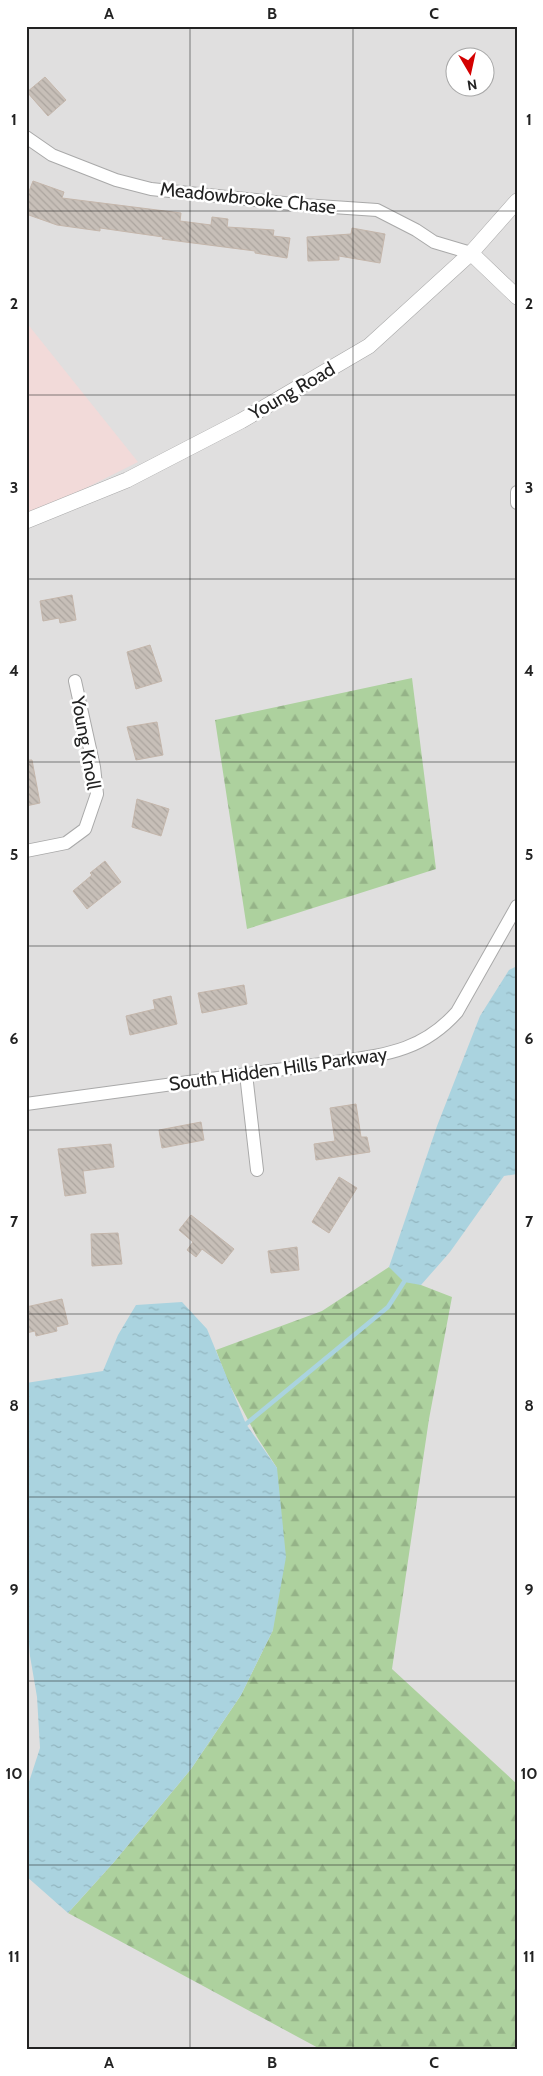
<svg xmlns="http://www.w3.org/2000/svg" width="543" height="2076" font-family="Cabin,sans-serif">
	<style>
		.residential { fill: #e0dfdf; fill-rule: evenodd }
		.commercial { fill: #f2dad9 }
		.forest { fill: url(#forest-firs) }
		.water { fill: url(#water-ripples) }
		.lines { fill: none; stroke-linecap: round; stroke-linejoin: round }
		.stream { stroke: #aad3df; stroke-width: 4.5 }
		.building { fill: url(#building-back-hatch); stroke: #c4b6ab }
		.minor-casing { stroke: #a9a9a9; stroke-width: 14 }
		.tertiary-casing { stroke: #a9a9a9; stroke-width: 16 }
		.minor { stroke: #fff; stroke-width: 12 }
		.tertiary { stroke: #fff; stroke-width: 15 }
		.grid { fill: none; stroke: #222; stroke-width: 1; stroke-opacity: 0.55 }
		.labels { text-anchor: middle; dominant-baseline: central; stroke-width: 5; stroke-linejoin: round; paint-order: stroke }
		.street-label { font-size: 19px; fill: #222; stroke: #fff }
		.neatline { fill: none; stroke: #222; stroke-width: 2 }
		.grid-label { font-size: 16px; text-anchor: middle; font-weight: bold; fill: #222 }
	</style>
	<defs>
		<pattern id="forest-firs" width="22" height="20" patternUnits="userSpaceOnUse" patternTransform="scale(1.25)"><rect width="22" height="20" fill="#add19e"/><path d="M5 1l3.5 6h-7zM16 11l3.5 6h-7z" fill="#95b388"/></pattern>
		<pattern id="water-ripples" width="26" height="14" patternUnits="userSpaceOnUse" patternTransform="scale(1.25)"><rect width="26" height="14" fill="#aad3df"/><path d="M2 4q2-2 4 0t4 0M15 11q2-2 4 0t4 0" fill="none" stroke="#92b5bf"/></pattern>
		<pattern id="building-back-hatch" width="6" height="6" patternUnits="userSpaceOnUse" patternTransform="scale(1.25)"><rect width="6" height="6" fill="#c7bfb8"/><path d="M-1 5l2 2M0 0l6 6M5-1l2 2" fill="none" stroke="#aba49e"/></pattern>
	</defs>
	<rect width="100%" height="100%" fill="#f2efe9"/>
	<path class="residential" d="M 26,26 L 517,26 L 517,2050 L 26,2050 ZM 456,58 L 486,58 L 486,88 L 456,88 Z"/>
	<path class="commercial" d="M 26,322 L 138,462 L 26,518 Z"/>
	<path class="forest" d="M 412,678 L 436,869 L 247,929 L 215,720 Z
		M 389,1267 L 421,1285 L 452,1297 L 429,1419 L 392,1669 L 517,1784 L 517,2050 L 322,2050 L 68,1913 L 114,1862 L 191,1769 L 241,1695 L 273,1630 L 277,1468 L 257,1437 L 228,1382 L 216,1350 L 322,1311 Z"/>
	<path class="water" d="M 517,966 L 517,1174 L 504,1176 L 450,1252 L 421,1285 L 404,1282 L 389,1267 L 437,1126 L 480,1016 L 509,970 Z
		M 182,1302 L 207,1329 L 246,1424 L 277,1468 L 286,1557 L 273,1630 L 241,1695 L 191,1769 L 114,1862 L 68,1913 L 26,1876 L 28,1785 L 40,1748 L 37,1697 L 30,1656 L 26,1605 L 26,1383 L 103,1371 L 118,1335 L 136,1305 Z"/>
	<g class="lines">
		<path class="stream" d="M 246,1424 L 388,1307 L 404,1282"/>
	</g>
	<path class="building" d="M 45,77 L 66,100 L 48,116 L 27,92 Z
		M 33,181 L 64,192 L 62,198 L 181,213 L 180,221 L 211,225 L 212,217 L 228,219 L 227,227 L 274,230 L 273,236 L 290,238 L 287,258 L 255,253 L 255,251 L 162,239 L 163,237 L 100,228 L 100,231 L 57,225 L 26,214 L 26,199 Z
		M 352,228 L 385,234 L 380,263 L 339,256 L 339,260 L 308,261 L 307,237 L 351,234 Z
		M 72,595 L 76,620 L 60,623 L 59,618 L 43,621 L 40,601 Z
		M 150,645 L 162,681 L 136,689 L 127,652 Z
		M 157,722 L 163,755 L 136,760 L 127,727 Z
		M 26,760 L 32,760 L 40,803 L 26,806 Z
		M 137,799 L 169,809 L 161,836 L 132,827 Z
		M 105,861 L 121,882 L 87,909 L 73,891 L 92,875 L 90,873 Z
		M 244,985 L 247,1004 L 202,1013 L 198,993 Z
		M 171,996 L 177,1024 L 130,1035 L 126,1016 L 155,1009 L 153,1000 Z
		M 356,1104 L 361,1137 L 367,1137 L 370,1152 L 316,1160 L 314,1144 L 335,1141 L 330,1108 Z
		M 201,1122 L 204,1140 L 162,1148 L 159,1130 Z
		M 111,1144 L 114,1167 L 83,1171 L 86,1193 L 65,1196 L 58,1149 Z
		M 339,1177 L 357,1188 L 329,1233 L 312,1222 Z
		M 191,1215 L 234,1249 L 222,1264 L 202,1249 L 196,1257 L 187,1250 L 193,1242 L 179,1230 Z
		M 118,1233 L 122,1264 L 92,1266 L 91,1234 Z
		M 297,1247 L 299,1270 L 271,1273 L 268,1251 Z
		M 62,1299 L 68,1324 L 56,1327 L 57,1331 L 36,1336 L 35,1331 L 26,1333 L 26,1307 Z"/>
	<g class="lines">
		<g class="minor-casing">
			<path id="minor" d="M 26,137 L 52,155 L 116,180 L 151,189 L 303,205 L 377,210 L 416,230 L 434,242 L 471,253
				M 517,492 L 517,503
				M 26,851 L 66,843 L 85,829 L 97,794 L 94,767 L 75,681
				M 246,1074 L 257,1170
				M 26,1104 L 343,1061 C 390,1054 424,1049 457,1012 L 517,906"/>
		</g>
		<g class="tertiary-casing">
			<path id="tertiary" d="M 471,253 L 517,297
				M 26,521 L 127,480 L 241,421 L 369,346 L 471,253 L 517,201"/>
		</g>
		<use href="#minor" class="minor"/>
		<use href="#tertiary" class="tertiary"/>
	</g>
	<path class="grid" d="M 190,26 L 190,2050M 353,26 L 353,2050M 26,211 L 517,211M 26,395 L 517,395M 26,579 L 517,579M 26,762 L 517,762M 26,946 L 517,946M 26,1130 L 517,1130M 26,1314 L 517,1314M 26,1497 L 517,1497M 26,1681 L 517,1681M 26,1865 L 517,1865"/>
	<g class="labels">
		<g class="street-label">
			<text transform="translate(248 198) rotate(6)">Meadowbrooke Chase</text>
			<text transform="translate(292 391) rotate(-30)">Young Road</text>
			<text transform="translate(86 743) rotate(80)">Young Knoll</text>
			<text transform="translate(278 1069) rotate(-8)">South Hidden Hills Parkway</text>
		</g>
	</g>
	<rect width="543" height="2076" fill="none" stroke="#ffffff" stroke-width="55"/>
	<g transform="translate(470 72) rotate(171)"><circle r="24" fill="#ffffff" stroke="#a7a7a7"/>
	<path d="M0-4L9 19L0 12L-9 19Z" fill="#d40000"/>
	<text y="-8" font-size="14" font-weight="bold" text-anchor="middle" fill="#222222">N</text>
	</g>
	<rect x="28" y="28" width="488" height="2020" class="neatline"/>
	<g class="grid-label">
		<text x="109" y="19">A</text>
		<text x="272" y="19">B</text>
		<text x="434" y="19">C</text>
		<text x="14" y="125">1</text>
		<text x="529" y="125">1</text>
		<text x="14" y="309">2</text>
		<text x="529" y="309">2</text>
		<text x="14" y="493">3</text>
		<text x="529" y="493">3</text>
		<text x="14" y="676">4</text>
		<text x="529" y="676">4</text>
		<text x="14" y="860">5</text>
		<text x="529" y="860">5</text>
		<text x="14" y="1044">6</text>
		<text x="529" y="1044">6</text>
		<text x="14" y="1227">7</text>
		<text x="529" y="1227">7</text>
		<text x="14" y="1411">8</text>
		<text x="529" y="1411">8</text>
		<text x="14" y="1595">9</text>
		<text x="529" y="1595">9</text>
		<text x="14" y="1779">10</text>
		<text x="529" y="1779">10</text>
		<text x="14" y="1962">11</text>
		<text x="529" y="1962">11</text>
		<text x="109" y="2068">A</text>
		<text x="272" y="2068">B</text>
		<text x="434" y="2068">C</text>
	</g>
</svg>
